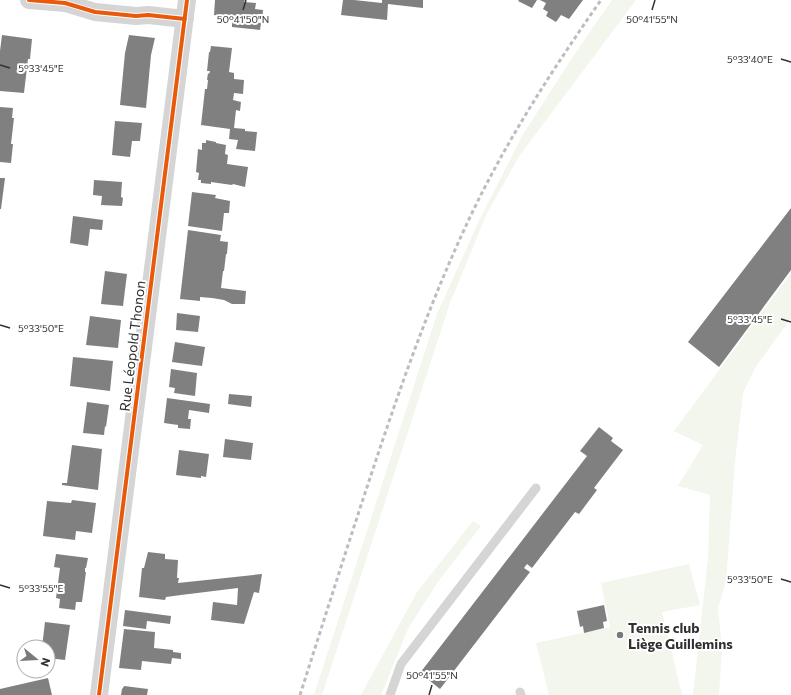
<svg xmlns="http://www.w3.org/2000/svg" width="791" height="695" font-family="Commissioner,sans-serif">
	<style>
		.green { fill: #f2f6ed }
		.building { fill: #808080 }
		.lines { fill: none; stroke-linecap: round; stroke-linejoin: round }
		.service { stroke: #d5d5d5; stroke-width: 9 }
		.minor { stroke: #d5d5d5; stroke-width: 18 }
		.rail { stroke: #bdbdbd; stroke-width: 3; stroke-dasharray: 4 3; stroke-linecap: butt }
		.cycleway-casing { stroke: #fff; stroke-width: 6 }
		.cycleway { stroke: #e8590c; stroke-width: 4 }
		.ticks { fill: none; stroke: #313131; stroke-width: 1.5 }
		.poi-dot { fill: #797979; stroke: #fff; stroke-width: 1.5 }
		.labels { text-anchor: middle; dominant-baseline: central; stroke-width: 4; stroke-linejoin: round; paint-order: stroke }
		.street-label { font-size: 14px; fill: #313131; stroke: #fff }
		.poi-label { font-size: 14px; font-weight: bold; fill: #313131; stroke: #fff; text-anchor: start }
		.ticks-label { font-size: 10px; text-anchor: middle; fill: #313131; stroke: #fff; stroke-width: 4; stroke-linejoin: round; paint-order: stroke }
	</style>
	<rect width="100%" height="100%" fill="#fff"/>
	<path class="green" d="M 612,0 L 636,0 L 520,155 L 487,213 L 450,303 L 322,695 L 314,695 L 437,314 L 479,221 L 522,136 L 574,55 Z
		M 791,273 L 791,318 L 755,368 L 743,393 L 735,461 L 726,582 L 718,607 L 722,650 L 719,695 L 693,695 L 708,558 L 710,495 L 678,486 L 703,445 L 674,431 Z
		M 473,521 L 481,526 L 437,583 L 408,629 L 381,695 L 361,695 L 417,592 Z
		M 689,564 L 700,605 L 662,612 L 682,695 L 549,695 L 536,643 L 610,627 L 601,583 Z"/>
	<path class="building" d="M 215,0 L 245,0 L 244,2 L 256,3 L 255,9 L 263,10 L 262,21 L 214,15 Z
		M 343,0 L 354,0 L 382,3 L 382,0 L 423,0 L 423,8 L 388,4 L 387,20 L 341,15 Z
		M 519,0 L 537,0 L 532,8 L 518,1 Z
		M 540,0 L 583,0 L 569,19 L 561,15 L 556,22 L 546,16 L 548,12 L 543,9 L 546,3 Z
		M 232,19 L 261,23 L 260,30 L 232,27 Z
		M 2,35 L 32,39 L 30,59 L 28,59 L 24,93 L 0,91 L 0,51 Z
		M 129,35 L 155,38 L 151,55 L 146,108 L 120,105 L 125,53 Z
		M 211,46 L 232,48 L 229,72 L 234,73 L 234,79 L 244,80 L 243,94 L 234,93 L 233,100 L 241,102 L 240,111 L 236,110 L 234,128 L 245,129 L 245,131 L 257,132 L 255,151 L 236,149 L 238,140 L 229,139 L 230,129 L 201,125 L 205,89 L 207,89 L 208,80 L 207,80 L 208,73 L 209,74 L 210,71 L 207,71 L 209,52 L 210,52 Z
		M 0,107 L 13,108 L 12,118 L 14,118 L 11,144 L 13,144 L 11,163 L 0,162 Z
		M 115,121 L 142,123 L 140,141 L 132,141 L 130,157 L 112,155 Z
		M 206,140 L 216,142 L 216,143 L 226,145 L 225,154 L 228,155 L 227,164 L 248,167 L 245,187 L 233,184 L 232,185 L 211,182 L 211,184 L 201,183 L 201,180 L 198,180 L 199,173 L 196,172 L 198,149 L 202,150 L 202,143 L 206,143 Z
		M 0,178 L 5,178 L 1,209 L 0,209 Z
		M 94,180 L 122,182 L 121,197 L 123,198 L 122,206 L 101,205 L 102,196 L 93,195 Z
		M 192,192 L 216,195 L 215,198 L 230,201 L 229,213 L 224,213 L 222,231 L 188,226 Z
		M 791,208 L 791,270 L 719,367 L 688,342 Z
		M 73,216 L 103,220 L 102,230 L 90,229 L 88,246 L 70,243 Z
		M 188,230 L 221,235 L 220,241 L 228,242 L 227,254 L 226,254 L 224,271 L 223,271 L 221,288 L 246,291 L 245,304 L 232,304 L 224,300 L 212,298 L 200,297 L 200,301 L 180,299 Z
		M 105,271 L 127,274 L 123,306 L 101,304 Z
		M 177,313 L 200,316 L 198,332 L 176,330 Z
		M 90,316 L 121,320 L 118,348 L 86,345 Z
		M 175,342 L 205,347 L 202,366 L 172,362 Z
		M 73,357 L 113,361 L 110,391 L 70,386 Z
		M 171,369 L 197,373 L 195,396 L 174,393 L 175,388 L 169,387 Z
		M 229,394 L 252,396 L 251,407 L 228,404 Z
		M 167,398 L 210,404 L 209,413 L 189,410 L 188,419 L 191,419 L 190,429 L 178,428 L 178,425 L 164,423 Z
		M 87,402 L 109,405 L 106,427 L 105,426 L 104,435 L 83,433 Z
		M 599,427 L 613,438 L 611,441 L 623,450 L 594,488 L 597,490 L 579,514 L 575,512 L 532,568 L 527,564 L 524,568 L 530,572 L 440,689 L 420,673 L 587,456 L 580,451 Z
		M 225,439 L 253,443 L 251,460 L 223,457 Z
		M 72,445 L 102,449 L 98,490 L 62,485 L 62,483 L 67,483 Z
		M 179,450 L 209,454 L 206,477 L 201,476 L 201,478 L 176,475 Z
		M 72,500 L 96,503 L 92,533 L 76,531 L 75,540 L 43,536 L 47,501 L 71,503 Z
		M 148,552 L 165,554 L 165,559 L 178,560 L 177,578 L 179,578 L 178,583 L 262,574 L 259,593 L 254,592 L 244,624 L 211,620 L 213,602 L 237,605 L 238,588 L 181,595 L 166,597 L 165,600 L 139,597 L 142,568 L 144,568 Z
		M 56,554 L 88,558 L 86,568 L 85,568 L 85,572 L 86,572 L 82,602 L 76,602 L 75,610 L 59,608 L 60,599 L 56,598 L 60,568 L 54,567 Z
		M 604,605 L 607,621 L 603,622 L 604,628 L 584,633 L 583,626 L 580,627 L 577,611 Z
		M 125,610 L 171,616 L 170,624 L 147,621 L 146,629 L 123,626 Z
		M 45,622 L 70,625 L 65,660 L 48,658 L 48,647 L 42,647 Z
		M 124,629 L 155,632 L 154,648 L 173,650 L 173,652 L 181,653 L 181,659 L 172,658 L 171,664 L 142,661 L 141,670 L 119,668 Z
		M 48,678 L 52,695 L 0,695 L 0,689 Z
		M 124,686 L 148,689 L 147,695 L 121,695 L 122,689 L 123,688 Z"/>
	<g class="lines">
		<path class="service" d="M 520,692 L 521,695
			M 390,695 L 401,664 L 536,488"/>
		<path class="minor" d="M 29,0 L 65,3 L 95,12 L 136,16 L 148,15 L 185,19
			M 99,695 L 187,0"/>
		<path class="rail" d="M 300,695 C 324,620 348,544 373,469 C 400,388 428,308 464,230 C 501,149 550,73 601,0"/>
		<g class="cycleway-casing">
			<path id="cycleway" d="M 29,0 L 65,3 L 95,12 L 136,16 L 148,15 L 185,19
				M 99,695 L 187,0"/>
		</g>
		<use href="#cycleway" class="cycleway"/>
	</g>
	<path class="ticks" d="M 243,10 L 246,0M 652,10 L 655,0M 781,59 L 791,62M 0,65 L 10,68M 781,319 L 791,322M 0,325 L 10,328M 781,579 L 791,582M 0,585 L 10,588M 429,695 L 432,685"/>
	<circle class="poi-dot" cx="620" cy="635" r="4"/>
	<g class="labels">
		<g class="street-label">
			<text transform="translate(132 346) rotate(-83)">Rue Léopold Thonon</text>
		</g>
		<g class="poi-label">
			<text x="628" y="627">Tennis club<tspan x="628" dy="16">Liège Guillemins</tspan></text>
		</g>
	</g>
	<g class="ticks-label">
		<text x="243" y="23">50°41'50"N</text>
		<text x="652" y="23">50°41'55"N</text>
		<text x="750" y="63">5°33'40"E</text>
		<text x="41" y="72">5°33'45"E</text>
		<text x="750" y="323">5°33'45"E</text>
		<text x="41" y="332">5°33'50"E</text>
		<text x="750" y="583">5°33'50"E</text>
		<text x="41" y="592">5°33'55"E</text>
		<text x="432" y="679">50°41'55"N</text>
	</g>
	<g transform="translate(36 659) rotate(108)"><circle r="19" fill="#ffffff" stroke="#adadad"/>
	<path d="M0-3L7 15L0 10L-7 15Z" fill="#797979"/>
	<text y="-6" font-size="11" font-weight="bold" text-anchor="middle" fill="#313131">N</text>
	</g>
</svg>
